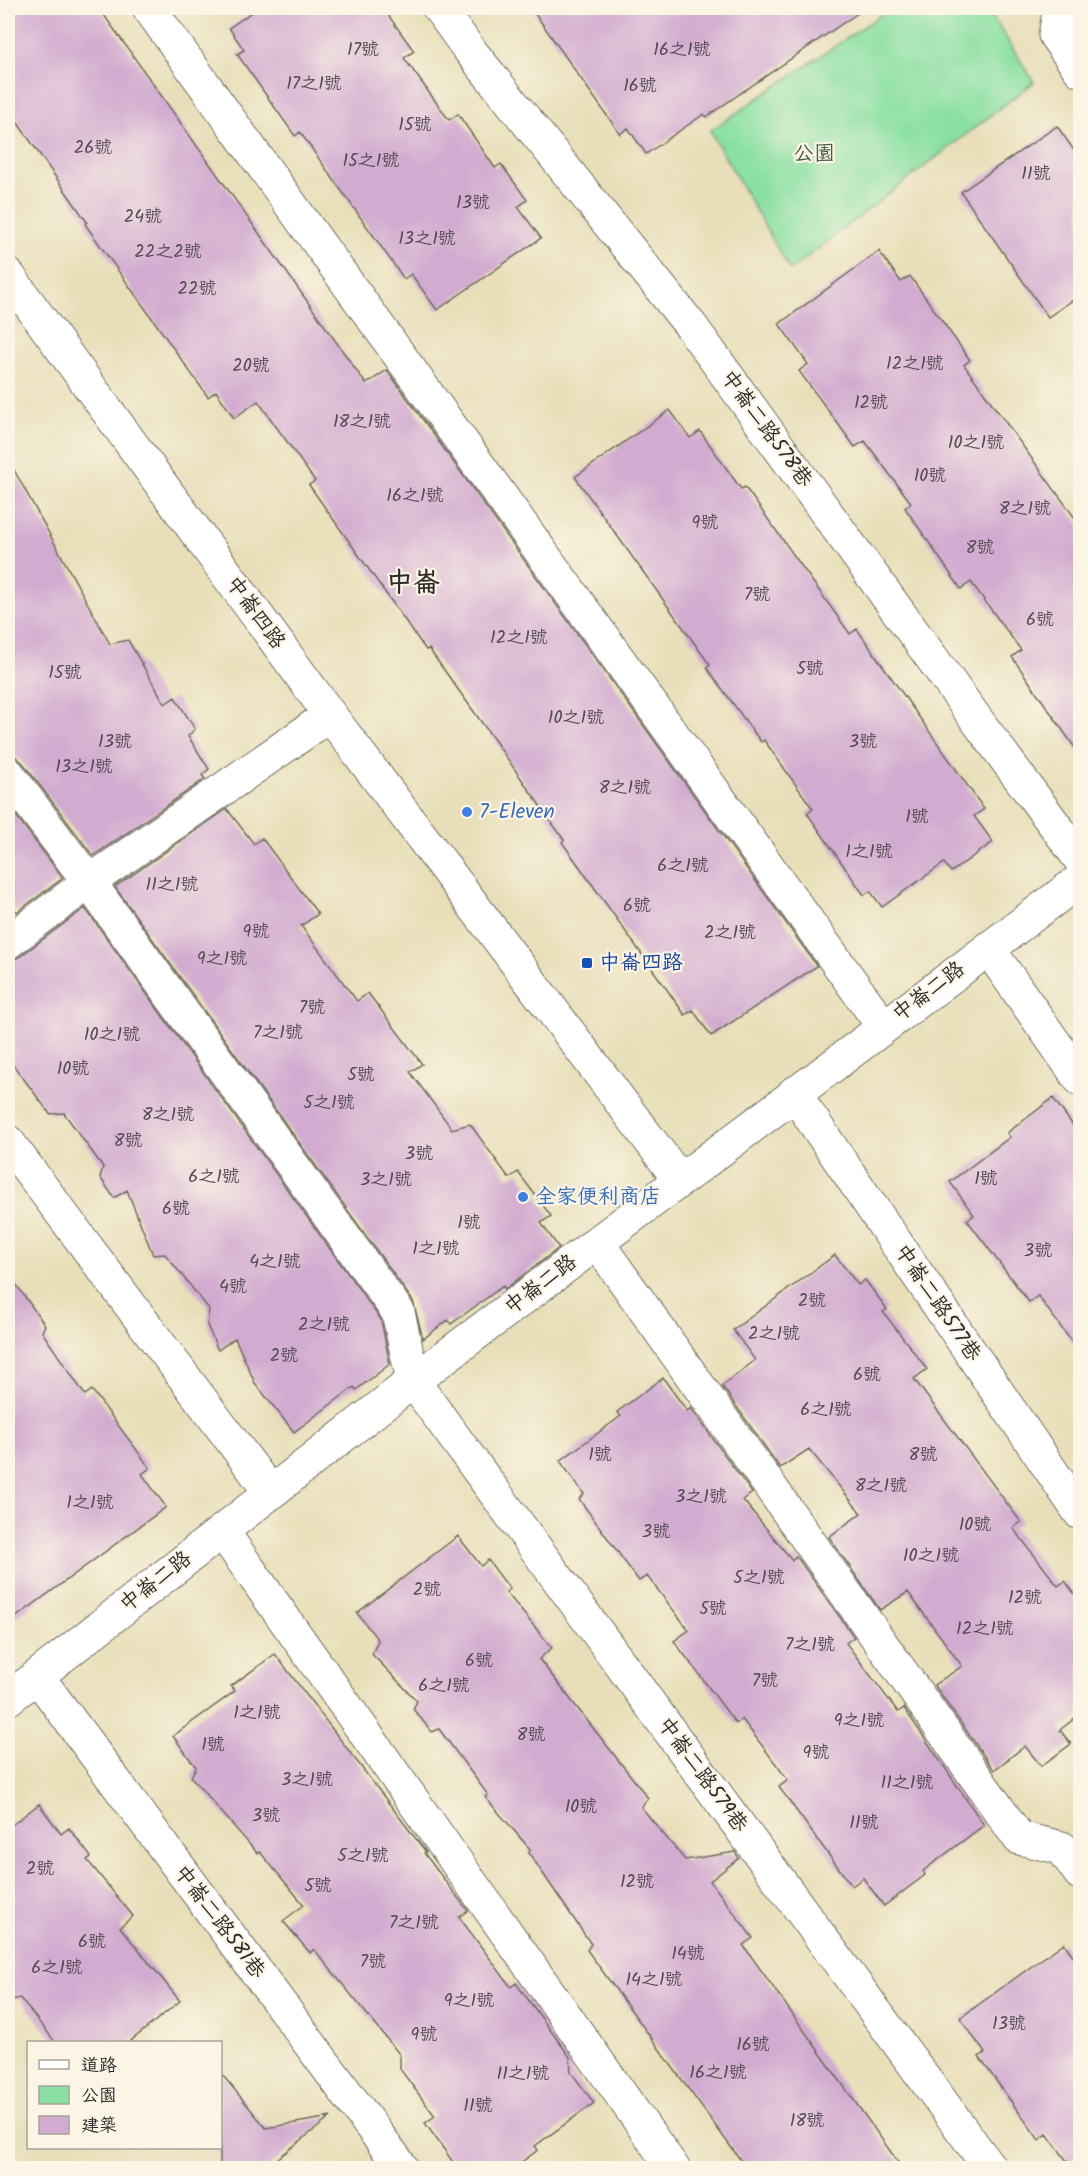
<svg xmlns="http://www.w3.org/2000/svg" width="1088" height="2176" font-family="Kalam,'LXGW WenKai TC',sans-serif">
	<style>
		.green { fill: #8ae0a3; stroke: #5a8667; stroke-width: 1.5 }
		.building { fill: #d2abd0 }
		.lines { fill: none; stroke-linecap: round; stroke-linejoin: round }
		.minor-casing { stroke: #6d6a5d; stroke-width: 35 }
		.minor { stroke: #fff; stroke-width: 33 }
		.shop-dot { fill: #3f7fe0; stroke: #fcf5e5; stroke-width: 2 }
		.transit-dot { fill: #1a4fb4; stroke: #fcf5e5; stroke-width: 2 }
		.labels { text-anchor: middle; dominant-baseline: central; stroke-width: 4.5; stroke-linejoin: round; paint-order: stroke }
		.number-label { font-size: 18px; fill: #554b54 }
		.park-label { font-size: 21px; fill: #435849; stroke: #fcf5e5 }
		.street-label { font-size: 21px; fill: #2b2b2b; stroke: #fcf5e5 }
		.shop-label { font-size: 21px; fill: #366cbe; stroke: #fcf5e5; text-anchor: start }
		.transit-label { font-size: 21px; fill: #164399; stroke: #fcf5e5; text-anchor: start }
		.district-label { font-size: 27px; font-weight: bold; fill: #2b2b2b; stroke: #fcf5e5 }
	</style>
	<rect width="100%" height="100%" fill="#fcf5e5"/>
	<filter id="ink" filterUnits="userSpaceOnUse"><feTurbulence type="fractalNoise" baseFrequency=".0167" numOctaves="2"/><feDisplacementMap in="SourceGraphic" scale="12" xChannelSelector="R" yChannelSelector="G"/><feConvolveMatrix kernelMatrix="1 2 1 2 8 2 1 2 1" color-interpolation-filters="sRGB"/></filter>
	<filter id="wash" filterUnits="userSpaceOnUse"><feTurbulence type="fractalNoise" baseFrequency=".008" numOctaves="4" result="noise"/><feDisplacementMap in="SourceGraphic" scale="24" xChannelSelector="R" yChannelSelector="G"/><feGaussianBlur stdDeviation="1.35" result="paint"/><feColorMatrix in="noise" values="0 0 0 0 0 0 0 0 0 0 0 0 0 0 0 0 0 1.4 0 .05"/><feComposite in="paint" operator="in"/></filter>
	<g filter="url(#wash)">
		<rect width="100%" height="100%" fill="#e8dfba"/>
		<path class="green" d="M 891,8 L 987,8 L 1034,82 L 790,270 L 710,131 Z"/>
		<g id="blocks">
			<path class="building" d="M 8,8 L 99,8 L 366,384 L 387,370 L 817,966 L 711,1036 L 693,1010 L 685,1015 L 562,842 L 564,840 L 495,741 L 429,649 L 426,650 L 309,485 L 315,481 L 258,401 L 234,418 L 216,391 L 208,397 L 85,224 L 87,222 L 8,109 Z
				M 258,8 L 383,8 L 414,51 L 404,58 L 449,120 L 458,114 L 495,168 L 501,164 L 527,200 L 518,207 L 541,238 L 437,310 L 411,274 L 404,279 L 300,132 L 295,136 L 237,54 L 244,50 L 229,28 Z
				M 531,8 L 865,8 L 706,117 L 704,114 L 646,154 L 628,128 L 620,134 Z
				M 1057,126 L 1080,159 L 1080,295 L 1048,317 L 961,192 Z
				M 879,251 L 901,282 L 910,276 L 970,360 L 964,365 L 1080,525 L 1080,755 L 1012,657 L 1021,650 L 971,582 L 961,589 L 905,508 L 911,503 L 865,441 L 855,447 L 799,371 L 808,364 L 779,324 Z
				M 670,410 L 690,438 L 700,431 L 741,489 L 745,487 L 850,634 L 857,629 L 984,809 L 974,816 L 993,842 L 951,872 L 944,863 L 882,907 L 870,891 L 864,895 L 807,813 L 813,809 L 764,740 L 761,742 L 707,668 L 710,665 L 575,477 Z
				M 8,459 L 110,644 L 128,640 L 165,704 L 175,697 L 195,729 L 188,736 L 209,769 L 202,775 L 205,779 L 93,856 L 23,763 L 16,757 L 8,756 Z
				M 8,805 L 63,878 L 17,912 L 8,901 Z
				M 227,809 L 254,844 L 262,838 L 318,914 L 301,926 L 357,1001 L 368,993 L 422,1064 L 410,1072 L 452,1129 L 470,1124 L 509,1178 L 518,1172 L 551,1216 L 541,1223 L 559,1248 L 505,1289 L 503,1286 L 451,1324 L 448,1320 L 423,1339 L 413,1301 L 115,887 Z
				M 85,908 L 381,1320 L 390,1364 L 356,1390 L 354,1387 L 294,1432 L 255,1383 L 235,1338 L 218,1350 L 207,1325 L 209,1309 L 165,1254 L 153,1255 L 127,1190 L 114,1198 L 100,1177 L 103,1167 L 64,1113 L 50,1114 L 8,1058 L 8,962 L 19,957 Z
				M 1053,1098 L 1080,1135 L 1080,1353 L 1038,1296 L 1029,1302 L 967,1220 L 974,1215 L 950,1182 L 1010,1137 L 1007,1133 Z
				M 835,1255 L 858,1285 L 865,1280 L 887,1309 L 883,1312 L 927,1369 L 914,1379 L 1021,1522 L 1013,1528 L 1058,1586 L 1065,1581 L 1080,1601 L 1080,1714 L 1060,1730 L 1071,1744 L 1041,1766 L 1025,1746 L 994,1770 L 934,1685 L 962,1666 L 908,1592 L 880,1610 L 829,1537 L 861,1513 L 809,1449 L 780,1468 L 722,1386 L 755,1360 L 733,1330 Z
				M 8,1273 L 45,1325 L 42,1332 L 85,1395 L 92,1390 L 150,1468 L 142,1474 L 166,1507 L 8,1623 Z
				M 663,1378 L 687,1411 L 691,1408 L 752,1493 L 743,1500 L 792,1560 L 796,1556 L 799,1560 L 854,1637 L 846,1643 L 898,1712 L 904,1708 L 984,1825 L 923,1871 L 925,1875 L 884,1906 L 863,1878 L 852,1886 L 820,1843 L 779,1787 L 788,1780 L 742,1719 L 736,1724 L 674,1641 L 689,1630 L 647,1576 L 639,1581 L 579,1499 L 584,1494 L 560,1461 L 621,1416 L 617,1412 Z
				M 458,1536 L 481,1566 L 488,1560 L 510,1589 L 506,1592 L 552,1648 L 539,1659 L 648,1798 L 641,1807 L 685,1860 L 735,1852 L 739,1858 L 710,1881 L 753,1938 L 743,1945 L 903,2169 L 747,2169 L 587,1950 L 591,1944 L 529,1853 L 530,1849 L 485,1797 L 488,1795 L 439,1729 L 432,1732 L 413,1709 L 417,1701 L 372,1654 L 378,1640 L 357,1613 Z
				M 275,1654 L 426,1852 L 424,1853 L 468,1911 L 459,1917 L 511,1987 L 516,1983 L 570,2057 L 571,2072 L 594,2103 L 535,2146 L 538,2150 L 512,2169 L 458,2169 L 425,2123 L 435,2116 L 400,2069 L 400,2055 L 314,1949 L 310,1953 L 283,1921 L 304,1905 L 260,1852 L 257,1853 L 191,1777 L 196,1767 L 173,1736 L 235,1691 L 231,1686 Z
				M 39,1804 L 61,1834 L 69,1828 L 91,1857 L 87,1860 L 133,1916 L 120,1927 L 180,2001 L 128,2043 L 56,2043 L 20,1998 L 8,2001 L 8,1828 Z
				M 1064,1943 L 1080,1966 L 1080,2169 L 1073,2169 L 1047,2134 L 1039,2140 L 979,2057 L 985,2053 L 960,2018 Z
				M 220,2072 L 266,2128 L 331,2117 L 264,2169 L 220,2169 Z"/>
		</g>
	</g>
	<g filter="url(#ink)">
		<use href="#blocks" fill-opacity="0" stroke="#6d6a5d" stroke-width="1.5"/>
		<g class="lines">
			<g class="minor-casing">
				<path id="minor" d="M 149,8 L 883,1026
					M 439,8 L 468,48 L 691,326 L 979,723 L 1080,859
					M 1060,8 L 1055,35 L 1080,70
					M 8,275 L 330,715 L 679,1179
					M 8,774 L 89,882 L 398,1312 L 413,1381 L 990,2168
					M 8,942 L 89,882 L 330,715
					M 988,948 L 1080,1079
					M 794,1093 L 1080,1513
					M 8,1142 L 271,1493
					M 597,1242 L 1019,1838 L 1062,1848 L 1080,1873
					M 222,1531 L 673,2168
					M 37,1676 L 402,2168
					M 8,1699 L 413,1381 L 1080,880"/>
			</g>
			<use href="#minor" class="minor"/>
		</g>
	</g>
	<g class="shop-dot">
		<circle cx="467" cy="812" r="6"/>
		<circle cx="523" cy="1197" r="6"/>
	</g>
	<rect class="transit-dot" x="581" y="957" width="12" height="12" rx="3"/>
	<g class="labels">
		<g class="number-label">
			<text x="363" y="50">17號</text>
			<text x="682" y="50">16之1號</text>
			<text x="314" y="84">17之1號</text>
			<text x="640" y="86">16號</text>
			<text x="415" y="125">15號</text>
			<text x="93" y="148">26號</text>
			<text x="371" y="161">15之1號</text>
			<text x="1036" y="174">11號</text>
			<text x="473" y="203">13號</text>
			<text x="143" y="217">24號</text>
			<text x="427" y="239">13之1號</text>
			<text x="168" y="252">22之2號</text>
			<text x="197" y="289">22號</text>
			<text x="915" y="364">12之1號</text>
			<text x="251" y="366">20號</text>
			<text x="871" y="403">12號</text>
			<text x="362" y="422">18之1號</text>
			<text x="976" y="443">10之1號</text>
			<text x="930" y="476">10號</text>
			<text x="415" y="496">16之1號</text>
			<text x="1025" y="509">8之1號</text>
			<text x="705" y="523">9號</text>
			<text x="980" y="548">8號</text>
			<text x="757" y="595">7號</text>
			<text x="1040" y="620">6號</text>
			<text x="519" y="638">12之1號</text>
			<text x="810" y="669">5號</text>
			<text x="65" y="673">15號</text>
			<text x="576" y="718">10之1號</text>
			<text x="115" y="742">13號</text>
			<text x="863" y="742">3號</text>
			<text x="84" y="767">13之1號</text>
			<text x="625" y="788">8之1號</text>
			<text x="917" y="817">1號</text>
			<text x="869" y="852">1之1號</text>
			<text x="683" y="866">6之1號</text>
			<text x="172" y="885">11之1號</text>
			<text x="637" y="906">6號</text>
			<text x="256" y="932">9號</text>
			<text x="730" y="933">2之1號</text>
			<text x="222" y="959">9之1號</text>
			<text x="312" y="1008">7號</text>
			<text x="278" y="1033">7之1號</text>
			<text x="112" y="1035">10之1號</text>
			<text x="73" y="1069">10號</text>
			<text x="361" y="1075">5號</text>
			<text x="329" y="1103">5之1號</text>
			<text x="168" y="1115">8之1號</text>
			<text x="128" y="1141">8號</text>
			<text x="419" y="1154">3號</text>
			<text x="214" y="1177">6之1號</text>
			<text x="986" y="1179">1號</text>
			<text x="386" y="1180">3之1號</text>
			<text x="176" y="1209">6號</text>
			<text x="469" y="1223">1號</text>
			<text x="436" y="1249">1之1號</text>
			<text x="1038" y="1251">3號</text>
			<text x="275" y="1262">4之1號</text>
			<text x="233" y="1287">4號</text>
			<text x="812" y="1301">2號</text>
			<text x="324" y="1325">2之1號</text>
			<text x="774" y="1334">2之1號</text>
			<text x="284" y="1356">2號</text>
			<text x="867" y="1375">6號</text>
			<text x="826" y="1410">6之1號</text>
			<text x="600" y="1455">1號</text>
			<text x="923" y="1455">8號</text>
			<text x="881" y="1486">8之1號</text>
			<text x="701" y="1497">3之1號</text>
			<text x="90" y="1503">1之1號</text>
			<text x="975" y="1525">10號</text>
			<text x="656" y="1532">3號</text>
			<text x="931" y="1556">10之1號</text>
			<text x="759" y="1578">5之1號</text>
			<text x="427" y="1590">2號</text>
			<text x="1025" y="1598">12號</text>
			<text x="713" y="1609">5號</text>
			<text x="985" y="1629">12之1號</text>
			<text x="810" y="1645">7之1號</text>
			<text x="479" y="1661">6號</text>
			<text x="765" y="1681">7號</text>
			<text x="444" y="1686">6之1號</text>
			<text x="257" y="1713">1之1號</text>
			<text x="859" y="1721">9之1號</text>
			<text x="531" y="1735">8號</text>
			<text x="213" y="1745">1號</text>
			<text x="816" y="1753">9號</text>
			<text x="307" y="1780">3之1號</text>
			<text x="907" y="1783">11之1號</text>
			<text x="581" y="1807">10號</text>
			<text x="266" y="1816">3號</text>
			<text x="864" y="1823">11號</text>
			<text x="363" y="1856">5之1號</text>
			<text x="40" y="1869">2號</text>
			<text x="637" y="1882">12號</text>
			<text x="318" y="1886">5號</text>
			<text x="414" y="1923">7之1號</text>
			<text x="92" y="1942">6號</text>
			<text x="688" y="1954">14號</text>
			<text x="373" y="1962">7號</text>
			<text x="57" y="1968">6之1號</text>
			<text x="654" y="1980">14之1號</text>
			<text x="469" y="2001">9之1號</text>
			<text x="1009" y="2024">13號</text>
			<text x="424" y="2035">9號</text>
			<text x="753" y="2045">16號</text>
			<text x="718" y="2073">16之1號</text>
			<text x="523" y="2074">11之1號</text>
			<text x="478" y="2106">11號</text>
			<text x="807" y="2121">18號</text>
		</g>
		<g class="park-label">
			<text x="814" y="154">公園</text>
		</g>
		<g class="street-label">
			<text transform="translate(766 429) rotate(54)">中崙二路578巷</text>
			<text transform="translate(255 613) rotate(54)">中崙四路</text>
			<text transform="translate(929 992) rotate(-37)">中崙二路</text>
			<text transform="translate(541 1285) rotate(-37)">中崙二路</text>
			<text transform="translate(937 1303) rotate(56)">中崙二路577巷</text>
			<text transform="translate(156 1582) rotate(-38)">中崙二路</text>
			<text transform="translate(702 1775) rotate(54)">中崙二路579巷</text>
			<text transform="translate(219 1922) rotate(53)">中崙二路581巷</text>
		</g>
		<g class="shop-label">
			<text x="479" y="812">7-Eleven</text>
			<text x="535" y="1197">全家便利商店</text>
		</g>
		<g class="transit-label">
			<text x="599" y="963">中崙四路</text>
		</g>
		<g class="district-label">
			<text x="413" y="583">中崙</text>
		</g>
	</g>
	<rect width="1088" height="2176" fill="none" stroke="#fcf5e5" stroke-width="30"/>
	<rect x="27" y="2041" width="195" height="108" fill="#fcf5e5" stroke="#a8a49b" stroke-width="1.5"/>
	<rect x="39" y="2060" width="30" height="9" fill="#ffffff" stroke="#a8a49b" stroke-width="1.5"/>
	<text x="81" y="2071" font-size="18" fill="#2b2b2b">道路</text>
	<rect x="39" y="2086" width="30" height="18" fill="#8ae0a3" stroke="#a8a49b" stroke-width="1.5"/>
	<text x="81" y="2101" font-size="18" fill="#2b2b2b">公園</text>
	<rect x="39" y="2116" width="30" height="18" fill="#d2abd0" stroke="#a8a49b" stroke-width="1.5"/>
	<text x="81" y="2131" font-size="18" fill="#2b2b2b">建築</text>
</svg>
